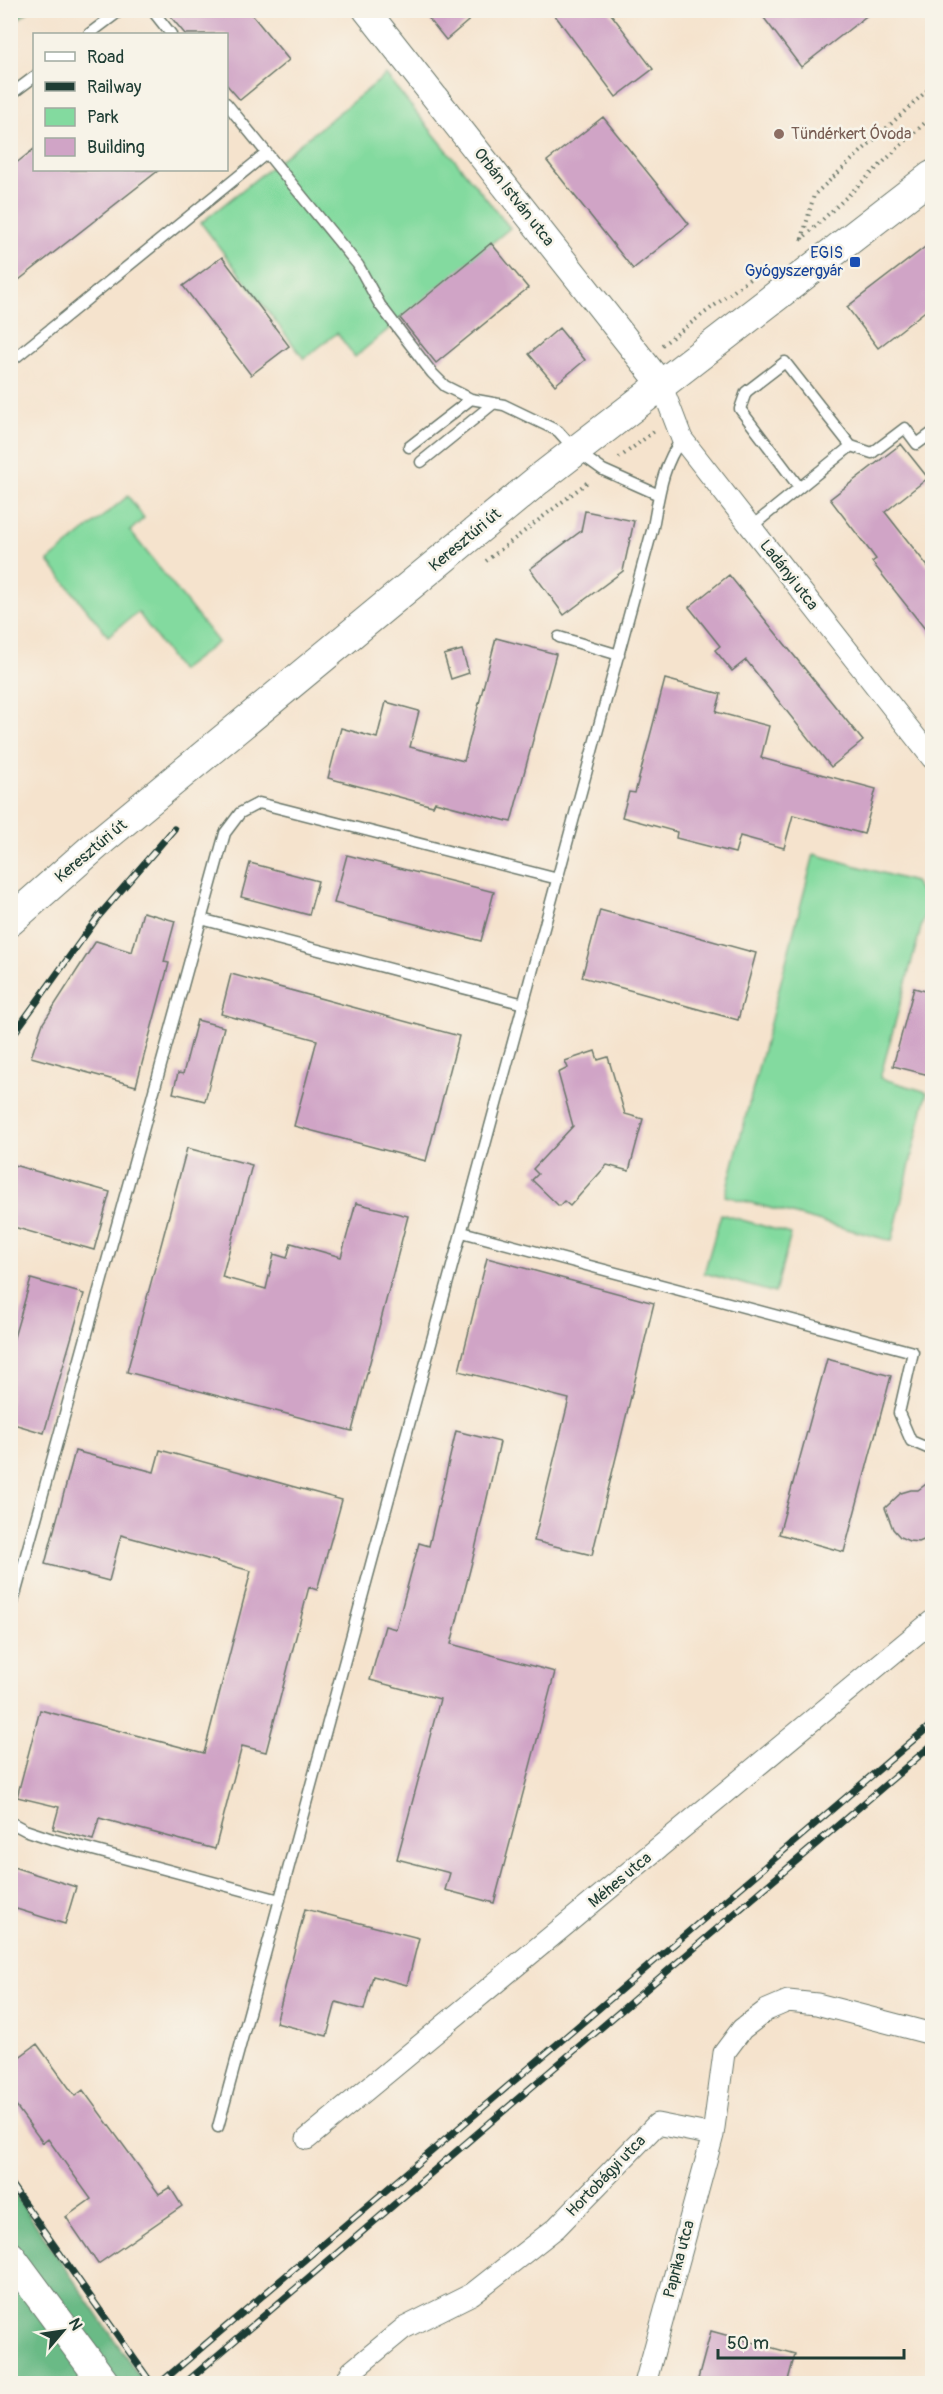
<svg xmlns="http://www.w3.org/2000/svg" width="943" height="2394" font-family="Pangolin,sans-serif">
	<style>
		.green { fill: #83da9f; stroke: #518c6a; stroke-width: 1.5 }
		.forest { fill: #6aba86; stroke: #447c5d; stroke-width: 1.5 }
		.building { fill: #d0a4c6 }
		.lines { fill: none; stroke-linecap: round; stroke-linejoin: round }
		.service-casing { stroke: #6a776a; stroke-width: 13 }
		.minor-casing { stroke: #6a776a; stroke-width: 23 }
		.tertiary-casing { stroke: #6a776a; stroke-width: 28 }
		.secondary-casing { stroke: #6a776a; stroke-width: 32 }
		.path { stroke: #6a776a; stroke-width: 4; stroke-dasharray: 1.5 4.5; stroke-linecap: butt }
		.service { stroke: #fff; stroke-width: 10 }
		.minor { stroke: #fff; stroke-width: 21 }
		.tertiary { stroke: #fff; stroke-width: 26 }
		.secondary { stroke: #fff; stroke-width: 30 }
		.rail-casing { stroke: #1f3d34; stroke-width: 7 }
		.rail { stroke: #f7f3e8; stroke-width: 4.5; stroke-dasharray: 14; stroke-linecap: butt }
		.education-dot { fill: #8d6e63; stroke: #f7f3e8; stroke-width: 2 }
		.transit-dot { fill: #1a4fb4; stroke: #f7f3e8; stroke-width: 2 }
		.labels { text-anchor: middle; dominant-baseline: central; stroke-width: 5; stroke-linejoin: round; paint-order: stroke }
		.education-label { font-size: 16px; fill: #785e54; stroke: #f7f3e8; text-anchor: start }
		.street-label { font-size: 16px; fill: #1f3d34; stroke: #f7f3e8 }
		.transit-label { font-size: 16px; fill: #164399; stroke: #f7f3e8; text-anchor: end }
	</style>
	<rect width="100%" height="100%" fill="#f7f3e8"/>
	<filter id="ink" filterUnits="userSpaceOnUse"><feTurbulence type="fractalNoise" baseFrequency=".0167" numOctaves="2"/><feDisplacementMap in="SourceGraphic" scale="12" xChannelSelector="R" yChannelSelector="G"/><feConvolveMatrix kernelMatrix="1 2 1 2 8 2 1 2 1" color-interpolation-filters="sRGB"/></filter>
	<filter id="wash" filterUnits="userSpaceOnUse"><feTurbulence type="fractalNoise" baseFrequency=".008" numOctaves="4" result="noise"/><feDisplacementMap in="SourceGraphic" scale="24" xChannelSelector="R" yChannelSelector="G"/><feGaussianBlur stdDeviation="1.35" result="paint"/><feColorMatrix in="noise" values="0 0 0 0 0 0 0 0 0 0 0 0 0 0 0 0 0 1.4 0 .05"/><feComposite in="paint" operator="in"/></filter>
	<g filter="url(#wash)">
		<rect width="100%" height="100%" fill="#f5e3cd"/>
		<path class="green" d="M 386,75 L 510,228 L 355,357 L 337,333 L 304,359 L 201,223 Z
			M 128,496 L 144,518 L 130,531 L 218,642 L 180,671 L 138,612 L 108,636 L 48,561 Z
			M 814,854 L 914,882 L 928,902 L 880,1078 L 927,1092 L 892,1241 L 725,1196 Z
			M 721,1214 L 791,1234 L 775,1293 L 704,1273 Z"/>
		<path class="forest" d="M 11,10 L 29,10 L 29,11 L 11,25 Z
			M 10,2187 L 142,2380 L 138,2383 L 11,2383 Z"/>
		<g id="blocks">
			<path class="building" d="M 165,10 L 248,10 L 289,60 L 240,100 L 226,84 L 226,34 L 185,34 Z
				M 422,10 L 481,10 L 446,40 Z
				M 551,10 L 608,10 L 653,69 L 616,97 Z
				M 758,10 L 874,10 L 801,67 Z
				M 603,117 L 689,224 L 633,269 L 547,161 Z
				M 34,149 L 34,170 L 159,170 L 10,287 L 10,168 Z
				M 933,241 L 933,305 L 878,348 L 847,307 Z
				M 491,243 L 528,288 L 436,363 L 400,318 Z
				M 222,257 L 289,346 L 251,375 L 183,286 Z
				M 559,328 L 585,360 L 555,385 L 529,354 Z
				M 901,444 L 928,478 L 885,512 L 933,573 L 933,639 L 872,562 L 876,559 L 870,551 L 830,499 Z
				M 585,511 L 634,521 L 623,571 L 564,615 L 530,569 L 581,531 Z
				M 729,575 L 863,741 L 831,767 L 746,660 L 732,671 L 715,650 L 720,646 L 689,607 Z
				M 496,638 L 556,654 L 511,822 L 435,802 L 433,806 L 328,778 L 341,728 L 377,738 L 386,702 L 419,711 L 410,747 L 464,761 Z
				M 462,650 L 469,673 L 451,679 L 444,655 Z
				M 665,679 L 721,694 L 716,712 L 769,726 L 761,758 L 876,789 L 864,834 L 793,815 L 784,848 L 740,836 L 735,853 L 676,838 L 677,832 L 622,817 L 629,792 L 635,793 Z
				M 347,855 L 494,892 L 481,941 L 334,903 Z
				M 250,863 L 318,881 L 309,915 L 241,897 Z
				M 600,910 L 756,953 L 738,1020 L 582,977 Z
				M 143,912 L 175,921 L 164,962 L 169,963 L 136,1086 L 31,1057 L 43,1023 L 96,941 L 132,952 Z
				M 231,974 L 459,1036 L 426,1161 L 294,1126 L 317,1040 L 221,1014 Z
				M 914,988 L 933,993 L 933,1076 L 893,1066 Z
				M 197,1020 L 224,1027 L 205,1101 L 173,1093 L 178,1073 L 183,1074 Z
				M 595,1051 L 598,1060 L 608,1057 L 625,1114 L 643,1119 L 629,1171 L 607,1165 L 570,1206 L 564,1201 L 559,1206 L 532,1180 L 538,1174 L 533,1169 L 573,1126 L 558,1073 L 568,1068 L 565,1061 Z
				M 187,1148 L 252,1165 L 222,1277 L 266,1289 L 274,1254 L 287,1258 L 291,1243 L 341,1257 L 356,1203 L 408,1216 L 352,1431 L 127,1372 Z
				M 10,1164 L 110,1192 L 94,1250 L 10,1226 Z
				M 487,1258 L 654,1303 L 592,1555 L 534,1541 L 569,1399 L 459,1371 Z
				M 31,1279 L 84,1294 L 44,1433 L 10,1423 L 10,1351 Z
				M 827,1359 L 891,1376 L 844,1552 L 779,1534 Z
				M 456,1431 L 500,1442 L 473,1558 L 451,1644 L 555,1672 L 494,1903 L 445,1890 L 450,1873 L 397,1859 L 440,1699 L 370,1680 L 385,1626 L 396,1629 L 419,1543 L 429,1546 Z
				M 160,1450 L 342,1500 L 317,1590 L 309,1587 L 266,1752 L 242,1746 L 215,1849 L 99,1818 L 93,1840 L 53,1829 L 59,1807 L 17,1797 L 40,1710 L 204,1753 L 251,1571 L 121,1535 L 109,1581 L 45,1564 L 75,1451 L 154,1472 Z
				M 933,1479 L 933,1536 L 919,1542 L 909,1541 L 900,1537 L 893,1529 L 885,1508 L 901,1493 L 911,1490 L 918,1490 Z
				M 10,1866 L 76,1887 L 65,1924 L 10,1907 Z
				M 305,1909 L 419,1938 L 407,1985 L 373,1976 L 364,2010 L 336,2002 L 327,2036 L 276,2023 Z
				M 37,2044 L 75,2096 L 83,2090 L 159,2194 L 170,2187 L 182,2206 L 98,2264 L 66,2217 L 91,2199 L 48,2139 L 43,2143 L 10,2098 L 10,2064 Z
				M 711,2331 L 795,2354 L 787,2384 L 716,2384 L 698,2379 Z"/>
		</g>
	</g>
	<g filter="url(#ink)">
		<use href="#blocks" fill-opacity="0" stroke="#6a776a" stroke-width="1.5"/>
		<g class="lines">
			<g class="service-casing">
				<path id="service" d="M 152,10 L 171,34
					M 89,34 L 121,10
					M 10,95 L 34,77
					M 226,103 L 358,265 L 380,305 L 432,373 L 445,386 L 471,399 L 504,405 L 558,431 L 575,450 L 603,470 L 659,495
					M 10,362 L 267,153
					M 851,446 L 872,453 L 905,428 L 917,444 L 932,433
					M 409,447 L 471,399
					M 421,462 L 494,403
					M 751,527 L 851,446 L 785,362 L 746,392 L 740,409 L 799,487
					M 559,637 L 619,655
					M 201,919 L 524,1004
					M 462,1232 L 913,1352 L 899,1413 L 911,1441 L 932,1450
					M 10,1613 L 225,833 L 240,813 L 259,803 L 558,879
					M 10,1822 L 25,1830 L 52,1839 L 280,1900
					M 218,2127 L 653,527 C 659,496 662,465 682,439"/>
			</g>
			<g class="minor-casing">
				<path id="minor" d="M 661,384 L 682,439 L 932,758
					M 307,2139 L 932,1621
					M 345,2384 L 352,2371 L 404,2328 L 472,2294 L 556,2228 L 657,2124 L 713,2135
					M 645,2384 L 713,2135 L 724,2053 L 742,2029 L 767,2010 L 788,2001 L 817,2004 L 932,2034"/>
			</g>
			<g class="tertiary-casing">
				<path id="tertiary" d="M 366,10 L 661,384"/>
			</g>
			<g class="secondary-casing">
				<path id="secondary" d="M 10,921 L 103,839 L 538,480 L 932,176
					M 10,2256 L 105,2384"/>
			</g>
			<path class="path" d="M 802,239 L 814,195 L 932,86
				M 801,240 L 932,116
				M 662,345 L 759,272
				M 619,458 L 656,430
				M 486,561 L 589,481"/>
			<use href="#service" class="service"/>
			<use href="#minor" class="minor"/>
			<use href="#tertiary" class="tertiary"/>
			<use href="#secondary" class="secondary"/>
			<g class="rail-casing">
				<path id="rail" d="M 10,1039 L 98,917 L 174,829
					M 10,2183 L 152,2384
					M 159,2384 L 932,1724
					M 184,2384 L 932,1745"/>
			</g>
			<use href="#rail" class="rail"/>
		</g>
	</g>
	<circle class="education-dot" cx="779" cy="134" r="6"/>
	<rect class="transit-dot" x="849" y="256" width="12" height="12" rx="3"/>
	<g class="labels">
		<g class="education-label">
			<text x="791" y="134">Tündérkert Óvoda</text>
		</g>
		<g class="street-label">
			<text transform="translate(514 197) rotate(52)">Orbán István utca</text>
			<text transform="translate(465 540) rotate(-40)">Keresztúri út</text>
			<text transform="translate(789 575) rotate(52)">Ladányi utca</text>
			<text transform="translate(91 851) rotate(-40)">Keresztúri út</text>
			<text transform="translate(620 1880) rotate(-40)">Méhes utca</text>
			<text transform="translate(606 2176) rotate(-46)">Hortobágyi utca</text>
			<text transform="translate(679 2259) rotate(-75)">Paprika utca</text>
		</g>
		<g class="transit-label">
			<text x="843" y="253">EGIS<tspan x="843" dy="18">Gyógyszergyár</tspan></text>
		</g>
	</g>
	<rect width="943" height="2394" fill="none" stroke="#f7f3e8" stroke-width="36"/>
	<rect x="33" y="33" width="195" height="138" fill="#f7f3e8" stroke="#a1aaa0" stroke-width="1.5"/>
	<rect x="45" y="52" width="30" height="9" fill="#ffffff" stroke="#a1aaa0" stroke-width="1.5"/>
	<text x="87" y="63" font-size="18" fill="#1f3d34">Road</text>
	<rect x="45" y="82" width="30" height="9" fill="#1f3d34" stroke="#a1aaa0" stroke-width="1.5"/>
	<text x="87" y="93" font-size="18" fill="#1f3d34">Railway</text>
	<rect x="45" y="108" width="30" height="18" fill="#83da9f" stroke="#a1aaa0" stroke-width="1.5"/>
	<text x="87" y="123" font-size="18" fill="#1f3d34">Park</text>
	<rect x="45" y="138" width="30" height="18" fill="#d0a4c6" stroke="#a1aaa0" stroke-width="1.5"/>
	<text x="87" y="153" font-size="18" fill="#1f3d34">Building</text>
	<g transform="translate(63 2331) rotate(61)" stroke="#f7f3e8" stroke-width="4.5" paint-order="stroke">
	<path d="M0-4.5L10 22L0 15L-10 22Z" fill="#1f3d34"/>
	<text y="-9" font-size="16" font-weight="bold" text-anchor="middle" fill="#1f3d34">N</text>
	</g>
	<path d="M718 2349v9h186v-9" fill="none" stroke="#1f3d34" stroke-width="3"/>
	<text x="727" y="2349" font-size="18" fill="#1f3d34" stroke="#f7f3e8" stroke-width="4.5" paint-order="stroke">50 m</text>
</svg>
